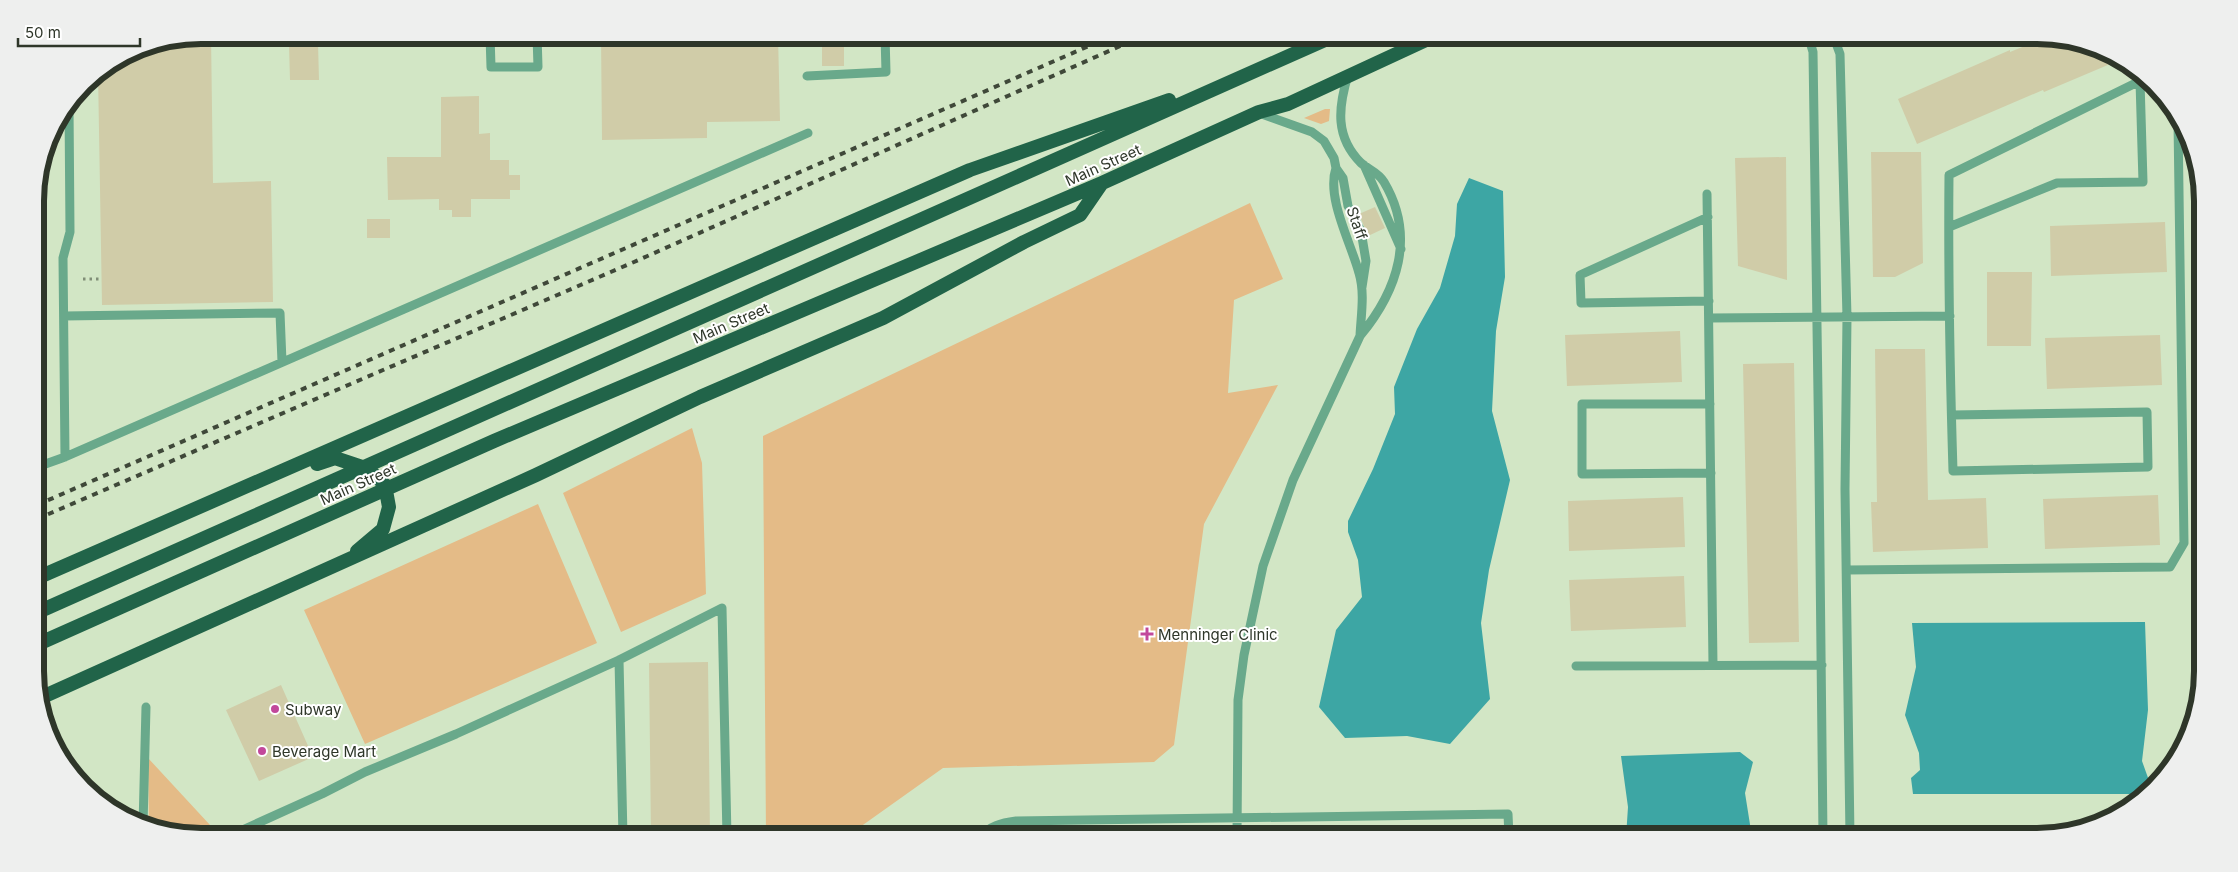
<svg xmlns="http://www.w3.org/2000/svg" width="2238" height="872" font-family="Inter,sans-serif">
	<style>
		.green { fill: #e4bb87 }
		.water { fill: #3da6a4 }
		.building { fill: #d0cca8 }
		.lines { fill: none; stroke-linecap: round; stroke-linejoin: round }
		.path { stroke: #808e77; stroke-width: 3; stroke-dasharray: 2.5 4; stroke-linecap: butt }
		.service { stroke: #69a98b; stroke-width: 9 }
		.trunk { stroke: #216449; stroke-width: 14 }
		.rail { stroke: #3f4839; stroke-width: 4; stroke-dasharray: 6 6; stroke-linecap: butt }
		.poi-dot { fill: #c2489b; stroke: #fff; stroke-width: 2 }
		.labels { text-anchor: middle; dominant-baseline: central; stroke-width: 4; stroke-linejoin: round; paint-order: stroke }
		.street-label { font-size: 15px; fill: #2e3629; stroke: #fff }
		.poi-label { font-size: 15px; fill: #2e3629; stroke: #fff; text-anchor: start }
		.rim { fill: none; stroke: #2e3629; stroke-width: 6 }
	</style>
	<rect width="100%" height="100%" fill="#d2e6c5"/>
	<path class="green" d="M 1325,109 L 1330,109 L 1329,121 L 1321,124 L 1304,118 Z
		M 1250,203 L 1283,279 L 1234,300 L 1228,393 L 1278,385 L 1204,524 L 1174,745 L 1154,762 L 943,768 L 846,837 L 766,837 L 763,436 Z
		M 692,428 L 702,463 L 706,594 L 621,632 L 563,493 Z
		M 538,504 L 597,643 L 365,744 L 304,610 Z
		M 148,758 L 210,825 L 169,832 L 149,828 Z
		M 211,827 L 218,834 L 217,837 L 198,837 L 197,830 Z"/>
	<path class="water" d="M 1469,178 L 1503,191 L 1505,277 L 1496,331 L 1492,411 L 1510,480 L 1489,570 L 1481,623 L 1490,699 L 1450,744 L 1407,736 L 1345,738 L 1319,707 L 1336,630 L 1362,597 L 1358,560 L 1348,532 L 1348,521 L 1373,469 L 1395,414 L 1394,387 L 1417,329 L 1440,288 L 1455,236 L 1457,204 Z
		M 2145,622 L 2148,710 L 2142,761 L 2152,789 L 2147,794 L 1913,794 L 1911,778 L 1920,770 L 1919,753 L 1905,715 L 1916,667 L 1912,623 Z
		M 1740,752 L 1753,762 L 1745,793 L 1752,837 L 1626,837 L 1628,807 L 1621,756 Z"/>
	<path class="building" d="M 201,35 L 211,35 L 213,183 L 271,181 L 273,302 L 102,305 L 98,72 L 138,48 Z
		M 601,35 L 778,35 L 780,121 L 707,122 L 707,138 L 602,140 Z
		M 822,35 L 844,35 L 844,66 L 822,66 Z
		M 2047,37 L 2091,44 L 2122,59 L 2044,92 L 2043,90 L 1917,144 L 1898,99 L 2010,50 L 2010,52 Z
		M 318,43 L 319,80 L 290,80 L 289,44 Z
		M 479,96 L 479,134 L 490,133 L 490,160 L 509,160 L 509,175 L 520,175 L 520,190 L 510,190 L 510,199 L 471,199 L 471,217 L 452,217 L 452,210 L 439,210 L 439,199 L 388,200 L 387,157 L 441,157 L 441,97 Z
		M 1871,152 L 1921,152 L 1923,263 L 1895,277 L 1873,277 Z
		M 1786,157 L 1787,280 L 1738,266 L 1735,158 Z
		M 1375,207 L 1385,228 L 1368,236 L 1359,214 Z
		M 367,219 L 390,219 L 390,238 L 367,238 Z
		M 2165,222 L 2167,272 L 2051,276 L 2050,226 Z
		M 1987,272 L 2032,272 L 2031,346 L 1987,346 Z
		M 1680,331 L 1682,382 L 1567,386 L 1565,335 Z
		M 2160,335 L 2162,385 L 2047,389 L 2045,338 Z
		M 1875,349 L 1925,349 L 1928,500 L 1986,498 L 1988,548 L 1873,552 L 1871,502 L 1877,502 Z
		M 1794,363 L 1799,642 L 1749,643 L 1743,364 Z
		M 2158,495 L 2160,545 L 2045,549 L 2043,499 Z
		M 1683,497 L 1685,547 L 1569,551 L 1568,501 Z
		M 1684,576 L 1686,627 L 1571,631 L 1569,580 Z
		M 708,662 L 710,837 L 651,837 L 649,663 Z
		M 281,685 L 313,757 L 259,781 L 226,710 Z"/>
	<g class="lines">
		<path class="path" d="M 83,279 L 102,279"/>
		<path class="service" d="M 490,35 L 491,67 L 538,67 L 537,35
			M 986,35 L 986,40
			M 1808,35 L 1813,52 C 1818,314 1820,575 1823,837
			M 1833,35 L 1840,54 L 1847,317 L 1845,489 L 1850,837
			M 807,76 L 886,72 L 885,35
			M 1259,113 L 1312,132 L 1324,141 L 1334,158 L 1336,168 L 1343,178 L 1348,206 L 1361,231 L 1366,261 L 1362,287
			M 1364,165 L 1401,249
			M 1336,168 C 1326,198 1351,243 1359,273 C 1365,293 1361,315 1360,336
			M 1707,194 L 1713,665
			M 1708,217 L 1580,275 L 1581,303 L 1709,301
			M 1949,227 L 2057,183 L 2143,182 L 2140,81
			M 64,316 L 280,313 L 282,362
			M 1709,318 L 1950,316
			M 1710,404 L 1582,404 L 1582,474 L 1711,473
			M 1952,415 L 2147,412 L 2148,467 L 1953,471 C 1950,373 1948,274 1949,175 L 2146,78
			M 65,457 L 63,258 L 70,232 L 69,106
			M 37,467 L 65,457 L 808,133
			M 1847,570 L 2170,567 L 2184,543 L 2178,122
			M 619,660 L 623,837
			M 1576,666 L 1822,665
			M 143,826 L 146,707
			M 227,837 L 322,794 L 365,772 L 456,734 L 619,660 L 722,608 L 727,837
			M 979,837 C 991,826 1000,823 1016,821 L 1508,814 L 1509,837
			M 1237,837 L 1238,700 L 1244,655 L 1263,566 L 1293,480 L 1360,336 C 1398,290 1416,236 1384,182 C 1378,172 1369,170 1361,163 C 1335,137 1338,108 1348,75"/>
		<path class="trunk" d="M 317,464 L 335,458 L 368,469 L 385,485 L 389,507 L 383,529 L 357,551
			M 37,578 L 970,170 L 1169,100
			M 38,612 L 1336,35
			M 38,644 L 494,441 L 1102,183 L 1259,112 L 1288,104 L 1437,35
			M 38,699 L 536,475 L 700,397 L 883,318 L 1024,242 L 1080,215 L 1102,183"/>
		<path class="rail" d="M 37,505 L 1114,35
			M 37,519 L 634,262 L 1145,35"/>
	</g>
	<g class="poi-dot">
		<path d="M1144.5 626.5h5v5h5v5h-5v5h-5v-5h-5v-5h5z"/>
		<circle cx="275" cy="709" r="5"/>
		<circle cx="262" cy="751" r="5"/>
	</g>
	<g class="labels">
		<g class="street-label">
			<text transform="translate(1103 165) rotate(-24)">Main Street</text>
			<text transform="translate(1357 223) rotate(71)">Staff</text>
			<text transform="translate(731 323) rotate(-23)">Main Street</text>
			<text transform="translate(358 484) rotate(-24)">Main Street</text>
		</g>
		<g class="poi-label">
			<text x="1158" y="634">Menninger Clinic</text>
			<text x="285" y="709">Subway</text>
			<text x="272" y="751">Beverage Mart</text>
		</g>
	</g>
	<path d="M0 0H2238V872H0ZM201 44H2037A157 157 0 0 1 2194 201V671A157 157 0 0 1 2037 828H201A157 157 0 0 1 44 671V201A157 157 0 0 1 201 44Z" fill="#eeefee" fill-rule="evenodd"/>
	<path class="rim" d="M201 44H2037A157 157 0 0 1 2194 201V671A157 157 0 0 1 2037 828H201A157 157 0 0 1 44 671V201A157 157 0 0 1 201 44Z"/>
	<path d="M18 38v8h122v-8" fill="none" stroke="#2e3629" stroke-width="2.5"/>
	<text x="25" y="38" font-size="15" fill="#2e3629" stroke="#ffffff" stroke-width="4" paint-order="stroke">50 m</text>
</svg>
